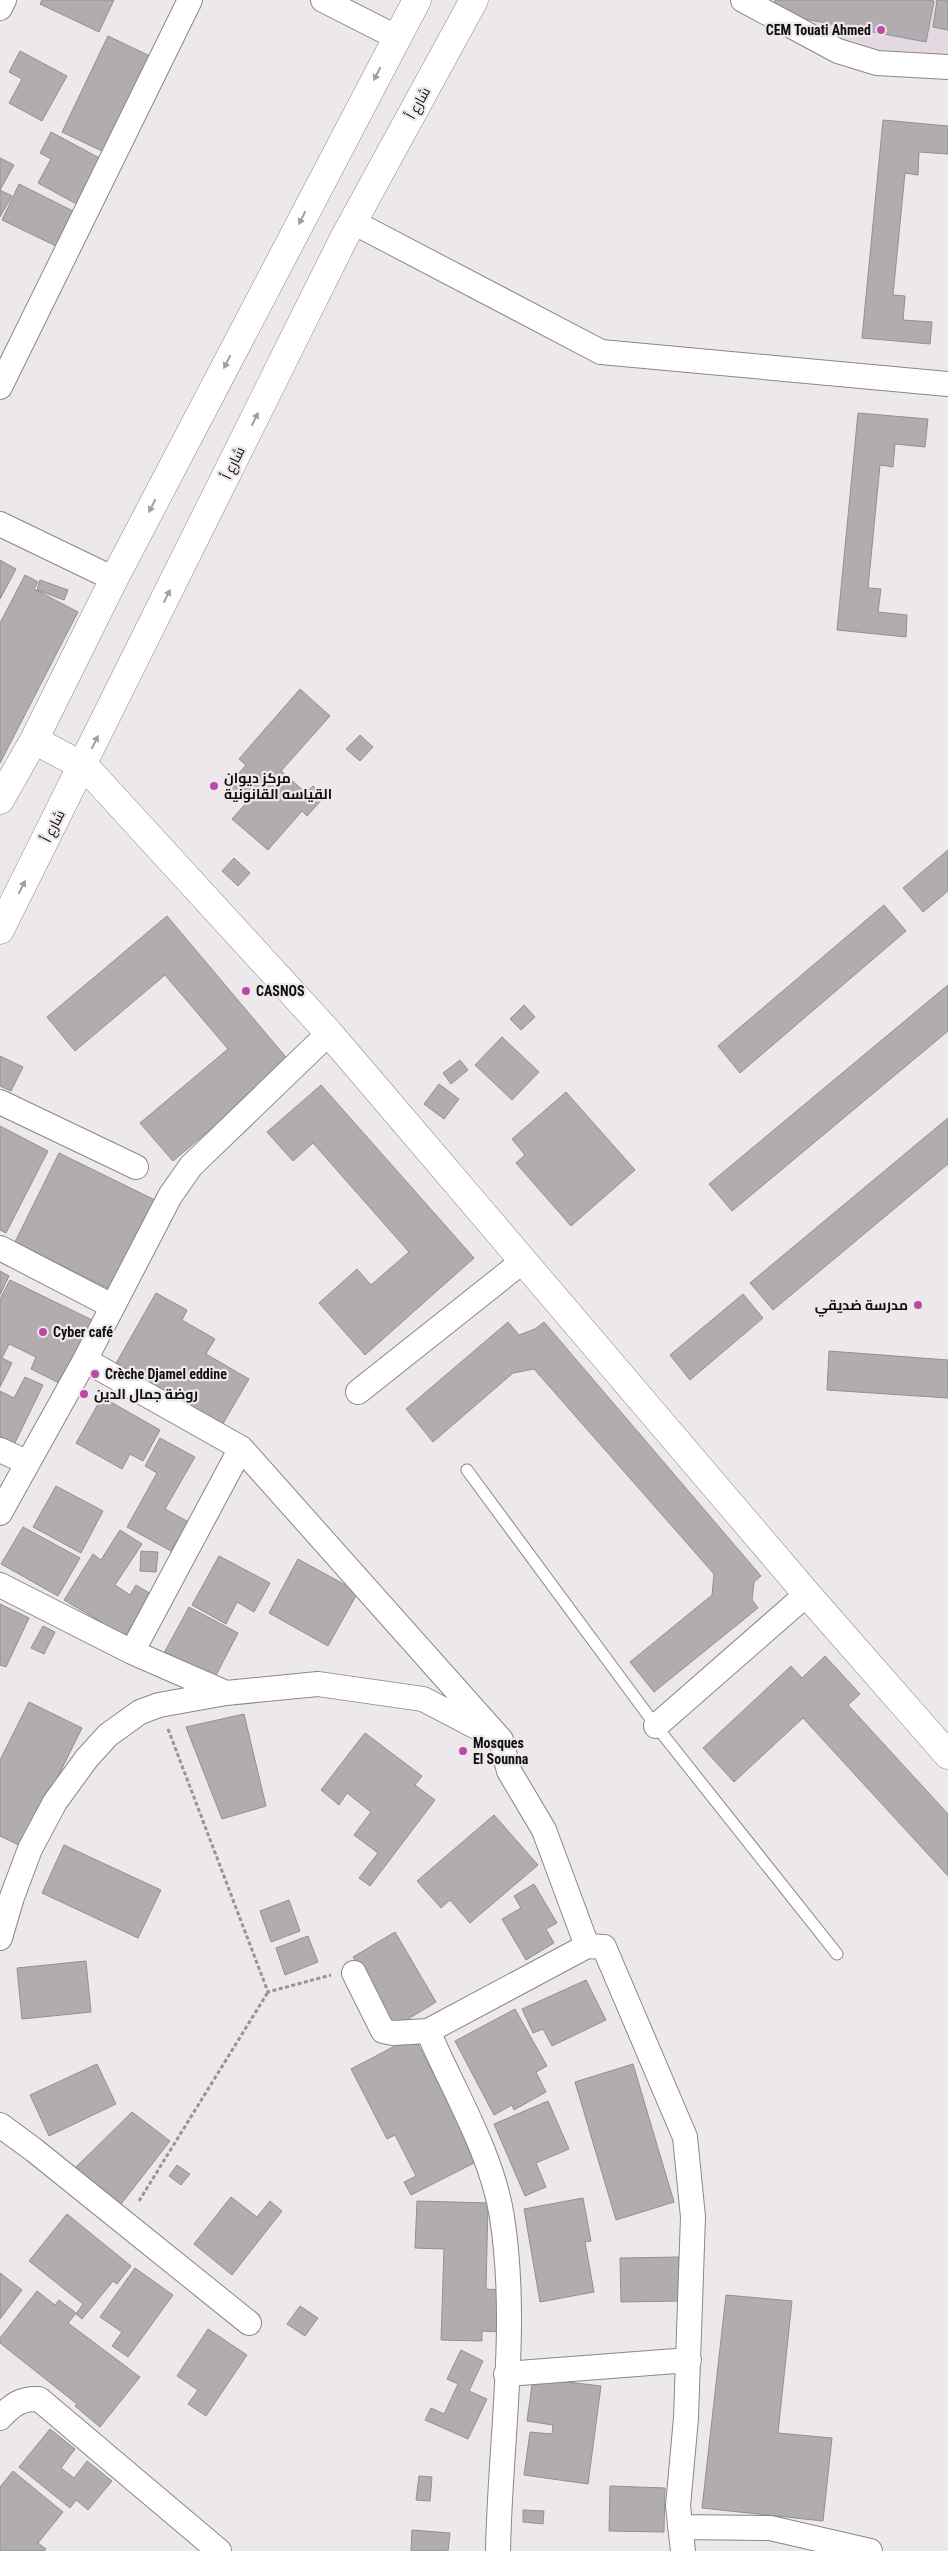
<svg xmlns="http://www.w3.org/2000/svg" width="948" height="2551" font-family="'Roboto Condensed',Cairo,sans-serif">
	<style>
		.built { fill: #e4d9e1 }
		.building { fill: #b0acaf; stroke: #938f92 }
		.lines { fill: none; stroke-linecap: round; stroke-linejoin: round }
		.service-casing { stroke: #8a8789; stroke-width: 13 }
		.minor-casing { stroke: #8a8789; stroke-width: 26 }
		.tertiary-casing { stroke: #8a8789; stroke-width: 29 }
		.path { stroke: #979496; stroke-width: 3; stroke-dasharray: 4 2.5; stroke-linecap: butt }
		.service { stroke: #fff; stroke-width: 11 }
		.minor { stroke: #fff; stroke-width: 24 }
		.tertiary { stroke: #fff; stroke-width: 28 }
		.oneway { fill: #9f9f9f }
		.poi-dot { fill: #bc49a3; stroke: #ede8eb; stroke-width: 2 }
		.labels { text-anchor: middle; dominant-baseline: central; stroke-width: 4.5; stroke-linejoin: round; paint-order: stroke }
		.poi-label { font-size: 14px; font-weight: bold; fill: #100f10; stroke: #ede8eb; text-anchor: start }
		.street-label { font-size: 14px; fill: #100f10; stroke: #ede8eb }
	</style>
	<rect width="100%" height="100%" fill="#ede8eb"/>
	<path class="built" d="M 767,0 L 948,0 L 948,63 L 860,55 Z"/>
	<path class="building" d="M 42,0 L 114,0 L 99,32 L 40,4 Z
		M 775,0 L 929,0 L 934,1 L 926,42 L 773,13 Z
		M 937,0 L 948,0 L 948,30 L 933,27 Z
		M 108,36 L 150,56 L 104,152 L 62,132 Z
		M 20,51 L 67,76 L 42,121 L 9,103 L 22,79 L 9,72 Z
		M 883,120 L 948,126 L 948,154 L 919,152 L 918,175 L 905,173 L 893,295 L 905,296 L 903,320 L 932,322 L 930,344 L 862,338 Z
		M 51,132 L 107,162 L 82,207 L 38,183 L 51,159 L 40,153 Z
		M 0,158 L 14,165 L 0,190 L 12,196 L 0,217 Z
		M 19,184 L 75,212 L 58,247 L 2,220 Z
		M 858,413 L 928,419 L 925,447 L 895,444 L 893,467 L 880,465 L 868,588 L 881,589 L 878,612 L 907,615 L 906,637 L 837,630 Z
		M 0,560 L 16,569 L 0,599 Z
		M 25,575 L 38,582 L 34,589 L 78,612 L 0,763 L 0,623 Z
		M 40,580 L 68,590 L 64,600 L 37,590 Z
		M 300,689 L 330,716 L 281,771 L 306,793 L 313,786 L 325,796 L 307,816 L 302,811 L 268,850 L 232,819 L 247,802 L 228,786 L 246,765 L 239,759 Z
		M 360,735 L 373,747 L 360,761 L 346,749 Z
		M 948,850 L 948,891 L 923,912 L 903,888 Z
		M 234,858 L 250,873 L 238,886 L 222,871 Z
		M 884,905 L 906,931 L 740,1073 L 718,1046 Z
		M 167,916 L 290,1062 L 173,1161 L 140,1123 L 228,1049 L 165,975 L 75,1051 L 47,1017 Z
		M 948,985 L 948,1031 L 732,1211 L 709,1184 Z
		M 524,1005 L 535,1017 L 521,1030 L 510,1019 Z
		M 502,1037 L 539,1072 L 512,1100 L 475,1065 Z
		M 0,1056 L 23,1067 L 11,1091 L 0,1086 Z
		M 460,1060 L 468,1070 L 451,1084 L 443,1073 Z
		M 439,1084 L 459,1099 L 444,1119 L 424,1104 Z
		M 321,1085 L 474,1258 L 365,1355 L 319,1303 L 357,1269 L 371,1285 L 409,1252 L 313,1143 L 293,1161 L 267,1132 Z
		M 566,1092 L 635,1170 L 571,1226 L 516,1163 L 525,1155 L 512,1139 Z
		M 948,1118 L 948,1164 L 773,1310 L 750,1283 Z
		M 0,1126 L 48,1151 L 6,1233 L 0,1230 Z
		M 59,1153 L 159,1202 L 115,1292 L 15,1242 Z
		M 0,1271 L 9,1276 L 0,1295 Z
		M 10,1280 L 92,1320 L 61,1384 L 31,1369 L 36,1357 L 9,1344 L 2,1358 L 12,1363 L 0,1387 L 0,1299 Z
		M 156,1293 L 187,1310 L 182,1320 L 215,1339 L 206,1354 L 249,1379 L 221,1427 L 114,1367 Z
		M 743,1294 L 763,1318 L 690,1380 L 670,1355 Z
		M 508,1322 L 519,1335 L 535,1329 L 544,1322 L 761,1576 L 754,1582 L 752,1600 L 758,1608 L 654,1692 L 630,1662 L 712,1595 L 714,1574 L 534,1369 L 513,1373 L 433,1442 L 406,1409 Z
		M 829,1351 L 948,1360 L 948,1398 L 827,1390 Z
		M 25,1377 L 43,1385 L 14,1445 L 0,1438 L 0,1391 L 14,1398 Z
		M 102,1397 L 160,1430 L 143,1461 L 130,1454 L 122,1469 L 76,1443 Z
		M 160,1438 L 195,1457 L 165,1509 L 194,1525 L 183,1544 L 177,1540 L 171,1551 L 127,1527 L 157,1473 L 145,1466 Z
		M 56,1486 L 103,1511 L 81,1553 L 33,1527 Z
		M 23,1527 L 80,1558 L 58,1596 L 1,1564 Z
		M 120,1530 L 142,1544 L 115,1585 L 130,1595 L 136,1585 L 151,1594 L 125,1636 L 64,1600 L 93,1554 L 101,1560 Z
		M 141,1551 L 158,1552 L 156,1572 L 140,1571 Z
		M 219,1556 L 270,1583 L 254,1612 L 237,1602 L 226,1624 L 192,1605 Z
		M 298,1559 L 358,1592 L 328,1646 L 269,1613 Z
		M 0,1604 L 29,1618 L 6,1667 L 0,1665 Z
		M 189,1607 L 238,1633 L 214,1679 L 164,1653 Z
		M 43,1626 L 55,1632 L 44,1654 L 31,1648 Z
		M 825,1656 L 860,1694 L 848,1705 L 948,1814 L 948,1876 L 803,1718 L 734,1782 L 703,1748 L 791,1666 L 802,1678 Z
		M 29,1702 L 82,1728 L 23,1847 L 0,1836 L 0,1760 Z
		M 244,1714 L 266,1806 L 222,1819 L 186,1727 Z
		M 365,1733 L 422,1776 L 415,1785 L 435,1800 L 370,1886 L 359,1878 L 378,1853 L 354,1835 L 371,1812 L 347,1793 L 339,1805 L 321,1790 Z
		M 494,1815 L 538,1865 L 470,1923 L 450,1900 L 441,1908 L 417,1881 Z
		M 64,1845 L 161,1890 L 138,1938 L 42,1893 Z
		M 534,1884 L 557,1923 L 546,1929 L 554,1943 L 526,1960 L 502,1919 L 521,1908 L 514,1896 Z
		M 289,1900 L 300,1931 L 271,1942 L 260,1911 Z
		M 395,1932 L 436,2002 L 395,2027 L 353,1957 Z
		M 308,1936 L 318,1962 L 285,1975 L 276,1948 Z
		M 86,1961 L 91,2012 L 22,2019 L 17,1968 Z
		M 586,1980 L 606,2020 L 552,2046 L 543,2029 L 533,2033 L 522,2009 Z
		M 515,2009 L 547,2066 L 536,2072 L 546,2092 L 514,2110 L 512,2105 L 494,2115 L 455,2041 Z
		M 414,2036 L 478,2161 L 411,2195 L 404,2182 L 416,2176 L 395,2135 L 387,2139 L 351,2069 Z
		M 97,2064 L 116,2104 L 49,2136 L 30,2095 Z
		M 633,2064 L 674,2202 L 616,2220 L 575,2082 Z
		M 548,2101 L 569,2149 L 536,2163 L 546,2187 L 525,2196 L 494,2124 Z
		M 132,2112 L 170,2141 L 118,2208 L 71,2172 Z
		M 177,2165 L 190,2174 L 181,2185 L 169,2176 Z
		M 231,2197 L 257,2217 L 270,2201 L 282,2211 L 232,2275 L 194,2244 Z
		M 583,2198 L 591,2241 L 585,2242 L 594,2292 L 540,2302 L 524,2209 Z
		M 417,2201 L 488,2203 L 486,2289 L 502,2290 L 501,2332 L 482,2331 L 482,2341 L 441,2340 L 444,2249 L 415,2248 Z
		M 67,2214 L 131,2266 L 117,2284 L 113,2281 L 82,2319 L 76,2314 L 83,2304 L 29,2261 Z
		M 679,2257 L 680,2301 L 621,2302 L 620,2258 Z
		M 135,2268 L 173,2295 L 128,2357 L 112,2346 L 122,2332 L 100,2317 Z
		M 0,2273 L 22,2290 L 0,2319 Z
		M 37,2291 L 55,2305 L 59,2300 L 76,2313 L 68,2323 L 140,2377 L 100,2427 L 75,2406 L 77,2404 L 0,2343 L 0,2338 Z
		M 726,2295 L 792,2301 L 778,2433 L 832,2438 L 823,2521 L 702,2508 Z
		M 300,2306 L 318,2318 L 305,2336 L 287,2324 Z
		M 208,2329 L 247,2355 L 206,2416 L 188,2404 L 198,2390 L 177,2376 Z
		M 461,2350 L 483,2361 L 469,2391 L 487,2399 L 468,2439 L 425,2420 L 431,2408 L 444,2414 L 458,2384 L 447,2379 Z
		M 533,2378 L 601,2386 L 588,2484 L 524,2475 L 530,2432 L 552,2434 L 553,2425 L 527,2421 Z
		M 50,2429 L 75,2449 L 61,2468 L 74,2478 L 87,2461 L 112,2481 L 88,2510 L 76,2500 L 70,2508 L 19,2467 Z
		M 13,2471 L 63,2512 L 38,2543 L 46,2549 L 44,2551 L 0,2551 L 0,2487 Z
		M 419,2476 L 432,2477 L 430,2501 L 416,2500 Z
		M 610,2486 L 665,2488 L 664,2532 L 609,2531 Z
		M 523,2510 L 544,2511 L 543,2524 L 523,2522 Z
		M 412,2530 L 450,2533 L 448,2551 L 411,2551 Z"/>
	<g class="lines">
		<g class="service-casing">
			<path id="service" d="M 467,1470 L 656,1726 L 837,1954"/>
		</g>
		<g class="minor-casing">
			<path id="minor" d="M 323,0 L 396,37
				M 743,0 L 838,51 L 877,63 L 948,67
				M 0,8 L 4,0
				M 353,222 L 601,352 L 948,384
				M 0,387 L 190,0
				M 0,524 L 114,579
				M 0,1102 L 136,1167
				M 0,1248 L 112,1306
				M 85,1360 L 241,1448 L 501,1740 L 509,1771 L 544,1830 L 587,1946 L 604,1947 L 685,2137 L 693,2217 L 686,2418 L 678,2506 L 683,2551
				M 358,1392 L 523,1261
				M 0,1450 L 26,1462
				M 0,1513 L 85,1360 L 170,1196 L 191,1166 L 329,1033
				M 0,1585 L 132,1652 L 226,1693
				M 132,1652 L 241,1448
				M 656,1726 L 807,1594
				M 0,1938 L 12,1897 L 30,1849 L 55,1802 L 87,1758 L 108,1735 L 140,1712 L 159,1705 L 226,1693 L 318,1684 L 423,1699 L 488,1733
				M 354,1973 L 383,2031 L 393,2033 L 428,2031
				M 0,2125 L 34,2150 L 249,2323
				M 506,2374 L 689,2360
				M 0,2418 C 12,2405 21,2398 39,2399 L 219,2551
				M 680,2527 L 770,2528 L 870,2551
				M 498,2551 C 500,2441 519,2327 502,2217 C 492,2153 453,2090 428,2031 L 587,1946"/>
		</g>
		<g class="tertiary-casing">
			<path id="tertiary" d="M 34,740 L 83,766 L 91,773 L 329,1033 L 807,1594 L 948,1755
				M 0,800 L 34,740 L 114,579 L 417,0
				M 0,930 L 343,240 L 474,0"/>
		</g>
		<path class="path" d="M 168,1729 L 268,1992 L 331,1975
			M 139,2201 L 268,1992"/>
		<use href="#service" class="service"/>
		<use href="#minor" class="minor"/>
		<use href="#tertiary" class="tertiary"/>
	</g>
	<defs><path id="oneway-solid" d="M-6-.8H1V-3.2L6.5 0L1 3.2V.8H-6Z" transform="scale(1.25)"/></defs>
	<g class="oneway">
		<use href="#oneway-solid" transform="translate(377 74) rotate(117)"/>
		<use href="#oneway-solid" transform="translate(302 218) rotate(117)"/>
		<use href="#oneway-solid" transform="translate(227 362) rotate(117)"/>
		<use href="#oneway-solid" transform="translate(255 419) rotate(-64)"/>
		<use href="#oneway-solid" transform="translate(152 506) rotate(117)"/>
		<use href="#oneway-solid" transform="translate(167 596) rotate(-64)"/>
		<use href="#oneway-solid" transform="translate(95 742) rotate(-64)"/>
		<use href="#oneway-solid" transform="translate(22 887) rotate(-63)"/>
	</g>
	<g class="poi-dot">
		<circle cx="881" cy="30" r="5"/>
		<circle cx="214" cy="786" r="5"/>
		<circle cx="246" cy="991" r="5"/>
		<circle cx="918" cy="1305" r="5"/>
		<circle cx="43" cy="1332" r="5"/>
		<circle cx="95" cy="1374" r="5"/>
		<circle cx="84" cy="1394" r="5"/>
		<circle cx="463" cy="1751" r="5"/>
	</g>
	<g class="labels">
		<g class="poi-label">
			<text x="871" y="30" text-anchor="end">CEM Touati Ahmed</text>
			<text x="224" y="778">مركز ديوان<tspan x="224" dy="16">القياسه القانونية</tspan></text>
			<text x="256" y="991">CASNOS</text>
			<text x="908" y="1305" text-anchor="end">مدرسة ضديقي</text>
			<text x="53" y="1332">Cyber café</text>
			<text x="105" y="1374">Crèche Djamel eddine</text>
			<text x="94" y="1394">روضة جمال الدين</text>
			<text x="473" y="1743">Mosques<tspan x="473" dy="16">El Sounna</tspan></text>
		</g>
		<g class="street-label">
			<text transform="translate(418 103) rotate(-61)">شارع أ</text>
			<text transform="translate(233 463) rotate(-64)">شارع أ</text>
			<text transform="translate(53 826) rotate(-63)">شارع أ</text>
		</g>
	</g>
</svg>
